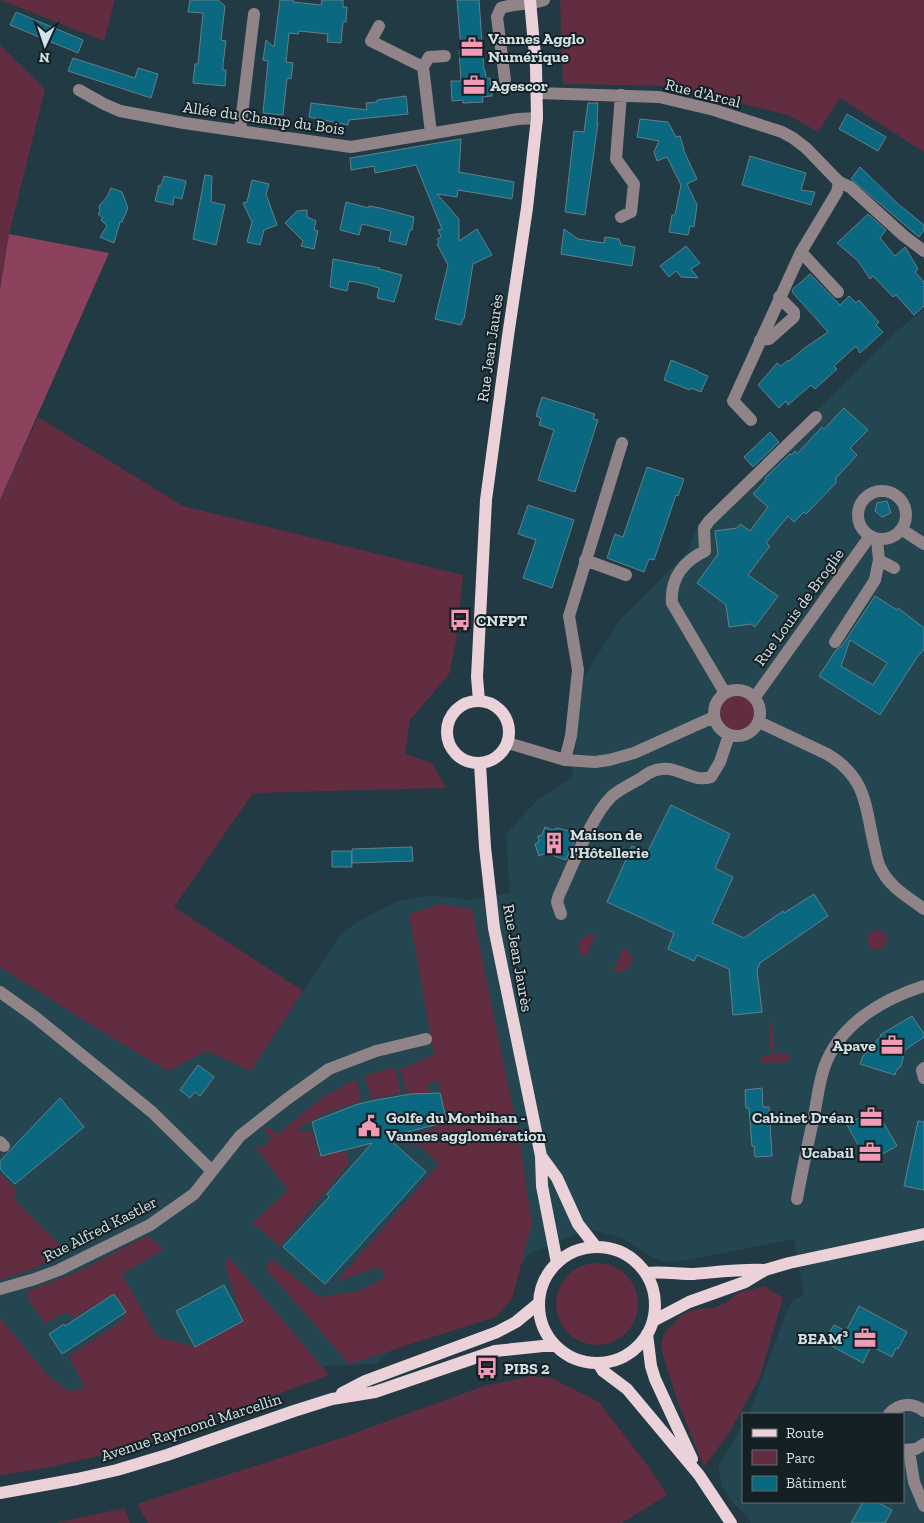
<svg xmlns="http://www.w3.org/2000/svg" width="924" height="1523" font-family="'Zilla Slab',serif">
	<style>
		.built { fill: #244651 }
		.green { fill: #622d40 }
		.forest { fill: #8c415c }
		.building { fill: #0a6880; stroke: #647f89; fill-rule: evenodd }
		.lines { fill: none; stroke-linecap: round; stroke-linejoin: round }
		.minor { stroke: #908488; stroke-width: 12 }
		.major { stroke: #ebd2d9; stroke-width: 12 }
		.labels { text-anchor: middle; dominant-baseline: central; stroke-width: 4; stroke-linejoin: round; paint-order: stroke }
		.poi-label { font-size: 16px; font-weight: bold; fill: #d3e2e7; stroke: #152024; text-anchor: start }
		.street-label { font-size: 16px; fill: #d3e2e7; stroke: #152024 }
	</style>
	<rect width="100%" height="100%" fill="#213a43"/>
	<path class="built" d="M 924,309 L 924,1523 L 751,1523 L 746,1515 L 732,1502 L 722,1487 L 718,1467 L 743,1425 L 743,1502 L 903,1502 L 903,1414 L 749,1414 L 786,1314 L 793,1300 L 804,1295 L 794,1239 L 682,1261 L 664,1262 L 654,1258 L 622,1238 L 593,1230 L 574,1235 L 529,1254 L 510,1279 L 429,1318 L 376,1364 L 319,1366 L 130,1449 L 91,1444 L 0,1466 L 0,967 L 88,1023 L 206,1051 L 251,1071 L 339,937 L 355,923 L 395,902 L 412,898 L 433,895 L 469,900 L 510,893 L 506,834 L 538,799 L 572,778 L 583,678 L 620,620 L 687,553 L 697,528 L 725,496 L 811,417 L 896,332 Z"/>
	<path class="green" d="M 0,0 L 115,0 L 104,41 Z
		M 560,0 L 924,0 L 924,152 L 840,98 L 818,132 L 788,115 L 673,86 L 563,84 Z
		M 0,45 L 45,89 L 9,234 L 0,290 Z
		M 38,417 L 183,506 L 463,575 L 456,643 L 449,674 L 410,720 L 405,754 L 432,763 L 446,788 L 253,793 L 174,907 L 303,991 L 251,1071 L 206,1051 L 168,1071 L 88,1023 L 0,967 L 0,500 Z
		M720 713a18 18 0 1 1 36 0a18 18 0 1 1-36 0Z
		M 440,904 L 472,909 L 519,1138 L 532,1223 L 512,1299 L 495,1317 L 349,1364 L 266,1269 L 271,1258 L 319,1297 L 359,1291 L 385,1278 L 380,1267 L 337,1281 L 439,1164 L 420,1146 L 412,1146 L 405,1137 L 448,1123 L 438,1081 L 428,1084 L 429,1093 L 407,1093 L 400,1069 L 434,1055 L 409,914 Z
		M867 940a10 10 0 1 1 20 0a10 10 0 1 1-20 0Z
		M 591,934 L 595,935 L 586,957 L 582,955 L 578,946 L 582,938 Z
		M 624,947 C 638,957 630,978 613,971 Z
		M 772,1023 L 774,1054 L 788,1054 L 790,1059 L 788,1062 L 764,1063 L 760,1061 L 761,1057 L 771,1055 L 769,1024 Z
		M 395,1067 L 401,1093 L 372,1099 L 364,1076 Z
		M 356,1079 L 361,1101 L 323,1114 L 296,1130 L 312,1132 L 319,1156 L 346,1151 L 349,1163 L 280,1246 L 252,1223 L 288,1190 L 255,1146 L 263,1147 L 271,1138 L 264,1130 L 267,1127 L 278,1134 L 323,1097 Z
		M 0,1174 L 16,1189 L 14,1199 L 66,1251 L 34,1269 L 0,1280 Z
		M 147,1236 L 164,1249 L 122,1274 L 157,1337 L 195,1347 L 243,1321 L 225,1266 L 228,1256 L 329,1375 L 130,1449 L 45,1468 L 0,1475 L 0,1318 L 49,1377 L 70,1391 L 85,1388 L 69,1356 L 125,1319 L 115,1293 L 73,1318 L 66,1312 L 45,1324 L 27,1298 L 28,1291 L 77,1272 Z
		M556 1304a41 41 0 1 1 82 0a41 41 0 1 1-82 0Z
		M 764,1286 L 783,1298 L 759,1379 L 729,1433 L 704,1467 L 677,1400 L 663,1355 L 661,1344 L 664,1333 L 682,1315 L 695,1309 L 714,1308 L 727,1302 L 738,1293 Z
		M 531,1376 L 551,1378 L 599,1402 L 650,1469 L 667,1495 L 622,1523 L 148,1523 L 137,1504 L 338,1439 L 484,1386 Z
		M 124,1508 L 130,1523 L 56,1523 Z"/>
	<path class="forest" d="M 9,234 L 109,253 L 0,500 L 0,290 Z"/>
	<path class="building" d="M 190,0 L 218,0 L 225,6 L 221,40 L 226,41 L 223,64 L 223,70 L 226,70 L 225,86 L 193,83 L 195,64 L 198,64 L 203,13 L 188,12 Z
		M 280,0 L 293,0 L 293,2 L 321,5 L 322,0 L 343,0 L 343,7 L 347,7 L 346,22 L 343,22 L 341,43 L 327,42 L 328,34 L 299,31 L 298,34 L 289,33 L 286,62 L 293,63 L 291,79 L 287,78 L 283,115 L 263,113 L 268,61 L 263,60 L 266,40 L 274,47 Z
		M 457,0 L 479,0 L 484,70 L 485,70 L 486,78 L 490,78 L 492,96 L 482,97 L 483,102 L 463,103 L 463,100 L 452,101 L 451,81 L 461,81 L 459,50 L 461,50 Z
		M 16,12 L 83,40 L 78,53 L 10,25 Z
		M 73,58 L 135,78 L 138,68 L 158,74 L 151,98 L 68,71 Z
		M 406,96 L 408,114 L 349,120 L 348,125 L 309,117 L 311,103 L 367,110 L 366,103 L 377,102 L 377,100 Z
		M 588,103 L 598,103 L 597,123 L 598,123 L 585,215 L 565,212 L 574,131 L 584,132 Z
		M 847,114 L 886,137 L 878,151 L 839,129 Z
		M 640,119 L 668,122 L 676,137 L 680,136 L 684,149 L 683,149 L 697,179 L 687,184 L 697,205 L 694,227 L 690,226 L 688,235 L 669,232 L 672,215 L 675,215 L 681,185 L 667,157 L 657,161 L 654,152 L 659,141 L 637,137 Z
		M 461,139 L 459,172 L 514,182 L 512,199 L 458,190 L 457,197 L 437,194 L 459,219 L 459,241 L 477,229 L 492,255 L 473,264 L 464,319 L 463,319 L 461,325 L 435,319 L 448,265 L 437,244 L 439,243 L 437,239 L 441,237 L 438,230 L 442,229 L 416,165 L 375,173 L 374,166 L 351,170 L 350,158 Z
		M 750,156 L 806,173 L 801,190 L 815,192 L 811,205 L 742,185 Z
		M 860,167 L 897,203 L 924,225 L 924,230 L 919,237 L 851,179 Z
		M 205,175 L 212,176 L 211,202 L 225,205 L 216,245 L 193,239 Z
		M 164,176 L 186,181 L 182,199 L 174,197 L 173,205 L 155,201 L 159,185 L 161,186 Z
		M 252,180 L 269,184 L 266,194 L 277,225 L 264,230 L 260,245 L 247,242 L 252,222 L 243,203 L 247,202 Z
		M 111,188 L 122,192 L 128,208 L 122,222 L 120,222 L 114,243 L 100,237 L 107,226 L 101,220 L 103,218 L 98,214 L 100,211 L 99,206 L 107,197 Z
		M 346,202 L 369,208 L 369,206 L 380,208 L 414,217 L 412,230 L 410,230 L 406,245 L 389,241 L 391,231 L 362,224 L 359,235 L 340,230 Z
		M 307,210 L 307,217 L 316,221 L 314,230 L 318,231 L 314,249 L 301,246 L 303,241 L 285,223 L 297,211 Z
		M 868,214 L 886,230 L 880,238 L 895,256 L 905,247 L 918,269 L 915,272 L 924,282 L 924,306 L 914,315 L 896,295 L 893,297 L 873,276 L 870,279 L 858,261 L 837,243 Z
		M 564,229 L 578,239 L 604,243 L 605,237 L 619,239 L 621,245 L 635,247 L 632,266 L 561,254 Z
		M 686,246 L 700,263 L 691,269 L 698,278 L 681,277 L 676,271 L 669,277 L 660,266 Z
		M 333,259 L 380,268 L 379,269 L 402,275 L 394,302 L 377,298 L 379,288 L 366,284 L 349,281 L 347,291 L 330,287 Z
		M 810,274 L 840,305 L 849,296 L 856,303 L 859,300 L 879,322 L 876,325 L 883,332 L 860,353 L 856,346 L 834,366 L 837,369 L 815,389 L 811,385 L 788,405 L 786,401 L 779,408 L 758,385 L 777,363 L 781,366 L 788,360 L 789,361 L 806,347 L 828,332 L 792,292 L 793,289 Z
		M 671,360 L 698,371 L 698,372 L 708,376 L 701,392 L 691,388 L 690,390 L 664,380 Z
		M 542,397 L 595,414 L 593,419 L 598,420 L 575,492 L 538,480 L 554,430 L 539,425 L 541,418 L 536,416 Z
		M 844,408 L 868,430 L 850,448 L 857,455 L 836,478 L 836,483 L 806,514 L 804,512 L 794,522 L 788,516 L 766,543 L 770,546 L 748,575 L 778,596 L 755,627 L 751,624 L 729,627 L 726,605 L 697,583 L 718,554 L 715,531 L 737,528 L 740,524 L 750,531 L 768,507 L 753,494 L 766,480 L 765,478 L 790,454 L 791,455 L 795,451 L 797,454 L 822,427 L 824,429 Z
		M 770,432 L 779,442 L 753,467 L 744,457 Z
		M 647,467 L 684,479 L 678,496 L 676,495 L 654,560 L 649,559 L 644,572 L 607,558 L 615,534 L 623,537 Z
		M 887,501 L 891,513 L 882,517 L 875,511 L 877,503 Z
		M 528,505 L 574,520 L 552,588 L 523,578 L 536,540 L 518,534 Z
		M 875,596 L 897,610 L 898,608 L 924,628 L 924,649 L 920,654 L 919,654 L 880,715 L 819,676 L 836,650 L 842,646 ZM 850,640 L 887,663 L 873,685 L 841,666 Z
		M 671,805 L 730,834 L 715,868 L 733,877 L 712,923 L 744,938 L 783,911 L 784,913 L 814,894 L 828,916 L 760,963 L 757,970 L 762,1012 L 733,1015 L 729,969 L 697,955 L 694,961 L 668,949 L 674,933 L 607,902 L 632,846 L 647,853 Z
		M 545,827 L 552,830 L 557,828 L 578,833 L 566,860 L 546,853 L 539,856 L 535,844 L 539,842 L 538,836 L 542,835 Z
		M 412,847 L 413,861 L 352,863 L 352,849 Z
		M 332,851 L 351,851 L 352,867 L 332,867 Z
		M 912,1016 L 924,1034 L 924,1037 L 905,1050 L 901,1066 L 896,1071 L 895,1075 L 860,1064 L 863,1056 L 881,1036 L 880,1035 Z
		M 198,1065 L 214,1077 L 200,1096 L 195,1092 L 190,1098 L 180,1090 Z
		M 762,1088 L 763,1107 L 769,1107 L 772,1156 L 755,1157 L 754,1146 L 752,1146 L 749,1108 L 746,1108 L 745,1090 Z
		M 440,1093 L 447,1122 L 387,1137 L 426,1172 L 325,1284 L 283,1247 L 329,1197 L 327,1194 L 372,1143 L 321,1156 L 312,1122 L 355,1105 L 371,1101 L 411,1094 Z
		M 60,1098 L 84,1127 L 15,1184 L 0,1169 L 0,1161 Z
		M 875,1108 L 897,1146 L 868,1162 L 847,1125 Z
		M 918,1121 L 924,1122 L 924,1190 L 904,1186 Z
		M 224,1285 L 243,1321 L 195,1347 L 176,1311 Z
		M 114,1294 L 126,1312 L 62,1354 L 49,1334 L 64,1324 L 65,1326 Z
		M 859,1306 L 907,1332 L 898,1349 L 896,1348 L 892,1357 L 871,1346 L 863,1363 L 824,1342 L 834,1325 L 846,1331 Z
		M 863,1502 L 877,1502 L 892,1510 L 885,1523 L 851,1523 Z"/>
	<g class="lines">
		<path class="minor" d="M 379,26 L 371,41 L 423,67 L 431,133
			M 423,67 L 429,57 L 445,56
			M 505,80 L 497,17 L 501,8 C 515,3 529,5 544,0
			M 79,90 L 104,104 L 120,111 L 184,123 L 351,147 L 518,119 L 537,118
			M 537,93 L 659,97 L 714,110 L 782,132 L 793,138 L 806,148 L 839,182 L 850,187 L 904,236 L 924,251
			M 621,95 L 616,159 L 634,184 L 631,212 L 621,217
			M 240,131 L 254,14
			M 801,252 L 838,292
			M 760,340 L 769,339 L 794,317 L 794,312 L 779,297
			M 751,420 L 733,401 L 801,252 L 837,192 L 839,182
			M858 515a24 24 0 1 1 48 0a24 24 0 1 1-48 0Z
			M 901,529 L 924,544
			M 877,539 L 879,560 L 894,568
			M 585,560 L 626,575
			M 835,642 L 875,580 L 879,560
			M714 713a23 23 0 1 1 46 0a23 23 0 1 1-46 0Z
			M 725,693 L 672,603 C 670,578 684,561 705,551 L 704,528 L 709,521 L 816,417
			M 755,697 L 870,536
			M 759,722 L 827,754 C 866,777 865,804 874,845 C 876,852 877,861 880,867 C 889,887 908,897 924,909
			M 508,743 L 565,760 L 595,762 L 609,760 L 634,753 L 714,717
			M 565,760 L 571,736 L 578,670 L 569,616 L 622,443
			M 561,914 L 557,902 L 559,895 C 572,868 591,816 612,796 C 619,790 629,785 638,780 C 646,775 653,769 662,769 C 680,767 693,783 711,777 L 720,762 L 729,735
			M 0,992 L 35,1017 L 152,1112 L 212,1171
			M 924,1068 L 922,1070 L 924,1078
			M 0,1142 L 4,1146
			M 797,1199 C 802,1171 808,1144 814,1116 C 817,1100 819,1083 824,1068 C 839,1024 883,999 924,986
			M 0,1289 L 35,1279 L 59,1270 L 150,1225 L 194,1194 L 240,1136 L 287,1099 L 329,1069 L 376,1051 L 426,1039
			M 889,1414 C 899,1403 913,1402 924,1411
			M 903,1450 L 916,1449 L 924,1444
			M 909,1451 L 914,1482 L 924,1506"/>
		<path class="major" d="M447 732a31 31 0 1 1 62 0a31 31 0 1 1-62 0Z
			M 479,701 L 477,677 L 486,500 L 508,336 L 527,208 L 537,118 L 536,67 L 530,0
			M 480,764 L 485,847 L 494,928 L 541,1156 L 542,1186 L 557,1263
			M 541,1156 L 557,1178 L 578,1224 L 596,1247
			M539 1305a58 58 0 1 1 116 0a58 58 0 1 1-116 0Z
			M 646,1273 C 662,1271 678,1274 694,1274 C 718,1272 741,1269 765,1270
			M 653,1321 L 689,1302 L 745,1282 L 765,1270 L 789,1263 L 924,1234
			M 647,1334 L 651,1366 L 655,1379 L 692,1459
			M 598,1363 L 603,1371 L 627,1389 L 699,1475 L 731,1523
			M 342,1393 L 365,1381 L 497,1332 L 516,1322 L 539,1303
			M 0,1493 L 77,1479 L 117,1470 L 167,1455 L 294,1411 L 332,1399 L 375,1392 L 495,1351 L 543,1346 L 556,1346"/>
	</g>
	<defs>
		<g id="office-bare" transform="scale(1.725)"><path d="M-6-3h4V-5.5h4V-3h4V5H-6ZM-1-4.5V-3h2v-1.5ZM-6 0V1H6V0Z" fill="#f09ab6" stroke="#152024" stroke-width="2.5" paint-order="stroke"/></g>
		<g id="bus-bare" transform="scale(1.725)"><path d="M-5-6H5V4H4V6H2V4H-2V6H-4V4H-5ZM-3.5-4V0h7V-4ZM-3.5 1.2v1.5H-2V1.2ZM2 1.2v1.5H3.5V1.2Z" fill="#f09ab6" stroke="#152024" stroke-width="2.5" paint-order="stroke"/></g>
		<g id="building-bare" transform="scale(1.725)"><path d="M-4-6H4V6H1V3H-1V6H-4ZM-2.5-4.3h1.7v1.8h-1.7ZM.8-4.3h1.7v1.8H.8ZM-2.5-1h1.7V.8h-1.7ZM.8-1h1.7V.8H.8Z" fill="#f09ab6" stroke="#152024" stroke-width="2.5" paint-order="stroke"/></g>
		<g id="civic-bare" transform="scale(1.725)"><path d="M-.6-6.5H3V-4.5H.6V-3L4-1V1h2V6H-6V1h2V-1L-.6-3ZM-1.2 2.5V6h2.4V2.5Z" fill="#f09ab6" stroke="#152024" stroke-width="2.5" paint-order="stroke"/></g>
	</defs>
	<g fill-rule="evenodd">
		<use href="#office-bare" x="472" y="47"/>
		<use href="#office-bare" x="474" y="85"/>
		<use href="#bus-bare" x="460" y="620"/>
		<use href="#building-bare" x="554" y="843"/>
		<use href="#office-bare" x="892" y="1045"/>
		<use href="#office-bare" x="871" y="1117"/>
		<use href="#civic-bare" x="369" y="1126"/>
		<use href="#office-bare" x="870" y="1152"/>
		<use href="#office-bare" x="865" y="1338"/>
		<use href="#bus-bare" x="487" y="1368"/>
	</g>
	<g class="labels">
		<g class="poi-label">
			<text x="488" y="38">Vannes Agglo<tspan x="488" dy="18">Numérique</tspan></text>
			<text x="490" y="85">Agescor</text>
			<text x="476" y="620">CNFPT</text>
			<text x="570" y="834">Maison de<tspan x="570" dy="18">l'Hôtellerie</tspan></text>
			<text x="876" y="1045" text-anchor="end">Apave</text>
			<text x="386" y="1117">Golfe du Morbihan -<tspan x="386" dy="18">Vannes agglomération</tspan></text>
			<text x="854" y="1117" text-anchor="end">Cabinet Dréan</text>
			<text x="854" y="1152" text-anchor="end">Ucabail</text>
			<text x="848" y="1338" text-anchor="end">BEAM³</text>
			<text x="504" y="1368">PIBS 2</text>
		</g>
		<g class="street-label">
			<text transform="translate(703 93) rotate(14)">Rue d'Arcal</text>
			<text transform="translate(264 118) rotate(8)">Allée du Champ du Bois</text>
			<text transform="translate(490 348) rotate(-82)">Rue Jean Jaurès</text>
			<text transform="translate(799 607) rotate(-54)">Rue Louis de Broglie</text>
			<text transform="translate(518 958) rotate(80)">Rue Jean Jaurès</text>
			<text transform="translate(100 1229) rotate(-27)">Rue Alfred Kastler</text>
			<text transform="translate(191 1427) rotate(-18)">Avenue Raymond Marcellin</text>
		</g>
	</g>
	<rect x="742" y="1413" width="162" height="90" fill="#152024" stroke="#616e72"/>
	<rect x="752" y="1429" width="25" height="8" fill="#ebd2d9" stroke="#616e72"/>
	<text x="786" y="1438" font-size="15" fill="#d3e2e7">Route</text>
	<rect x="752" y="1450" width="25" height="15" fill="#622d40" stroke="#616e72"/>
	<text x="786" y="1463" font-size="15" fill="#d3e2e7">Parc</text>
	<rect x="752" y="1476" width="25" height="15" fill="#0a6880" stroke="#616e72"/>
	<text x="786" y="1488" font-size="15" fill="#d3e2e7">Bâtiment</text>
	<g transform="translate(45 45) rotate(183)" stroke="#152024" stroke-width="4" paint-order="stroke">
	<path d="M0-4L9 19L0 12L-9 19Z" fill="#d3e2e7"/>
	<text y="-8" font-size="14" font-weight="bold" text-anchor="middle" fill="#d3e2e7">N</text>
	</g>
</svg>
